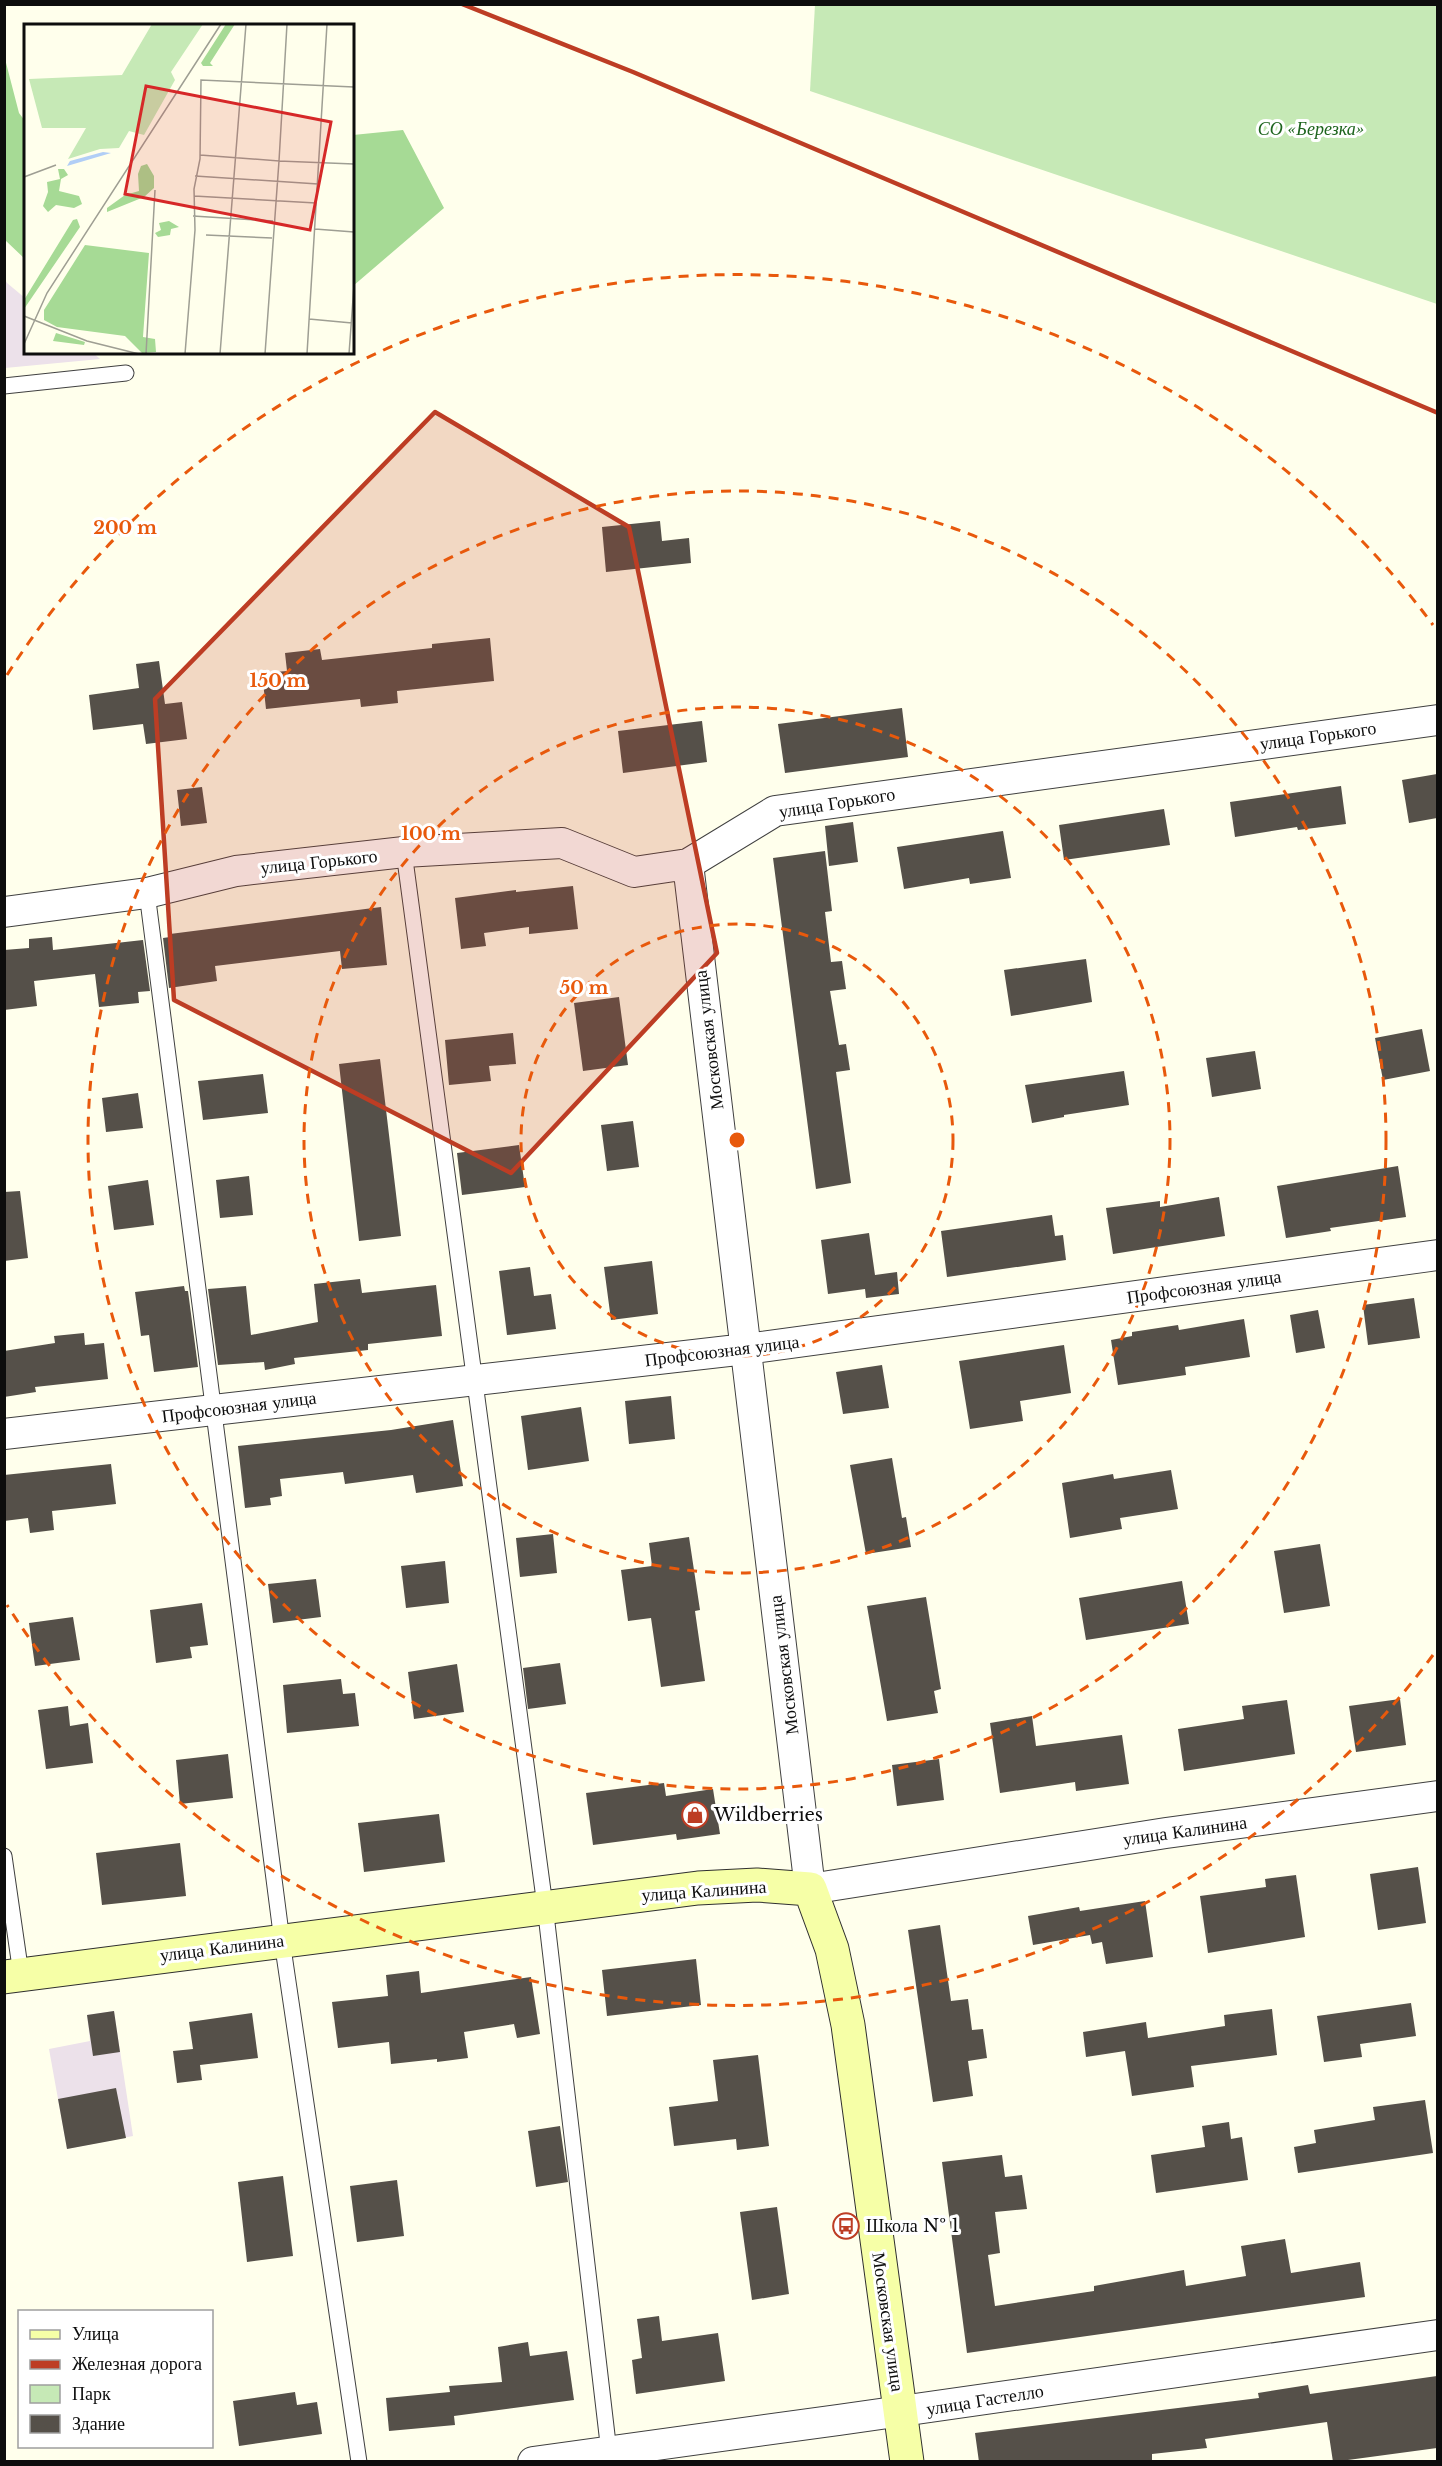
<svg xmlns="http://www.w3.org/2000/svg" width="1442" height="2466" font-family="'Libre Baskerville',serif">
	<style>
		.industrial { fill: #ece1ea }
		.green { fill: #c6e9b6 }
		.forest { fill: #a6da95 }
		.building { fill: #555049 }
		.lines { fill: none; stroke-linecap: round; stroke-linejoin: round }
		.service-casing { stroke: #404040; stroke-width: 17 }
		.minor-casing { stroke: #404040; stroke-width: 32 }
		.secondary-casing { stroke: #2f2f2f; stroke-width: 35 }
		.service { stroke: #fff; stroke-width: 15 }
		.minor { stroke: #fff; stroke-width: 30 }
		.secondary { stroke: #f6ffa7; stroke-width: 33 }
		.rail { stroke: #bd3d24; stroke-width: 4.5 }
		.marked { fill: #bd3d24; fill-opacity: 0.2; stroke: #bd3d24; stroke-width: 4.5; stroke-linejoin: round }
		.ring { fill: none; stroke: #e8590c; stroke-width: 3; stroke-dasharray: 10 8 }
		.labels { text-anchor: middle; dominant-baseline: central; stroke-width: 6; stroke-linejoin: round; paint-order: stroke }
		.park-label { font-size: 18px; font-style: italic; fill: #1d641d; stroke: #fff }
		.street-label { font-size: 18px; fill: #0d0d0d; stroke: #fff }
		.poi-label { font-size: 18px; fill: #0d0d0d; stroke: #fff; text-anchor: start }
		.inset-road { fill: none; stroke: #9e9e93; stroke-width: 1.5 }
		.view { fill: #d62828; fill-opacity: 0.15; stroke: #d62828; stroke-width: 3 }
		.inset-edge { fill: none; stroke: #0d0d0d; stroke-width: 3 }
		.centre { fill: #e8590c; stroke: #fff; stroke-width: 3 }
		.ring-label { font-size: 18px; text-anchor: middle; font-weight: bold; fill: #e8590c; stroke: #fff; stroke-width: 6; stroke-linejoin: round; paint-order: stroke }
	</style>
	<rect width="100%" height="100%" fill="#ffffec"/>
	<path class="industrial" d="M 4,278 L 7,283 L 25,298 L 26,352 L 93,353 L 100,359 L 5,368 Z
		M 114,2011 L 133,2136 L 67,2149 L 49,2049 L 90,2041 L 87,2015 Z"/>
	<path class="green" d="M 815,5 L 1437,5 L 1437,304 L 810,91 Z"/>
	<path class="forest" d="M 4,55 L 19,113 L 25,121 L 25,259 L 5,240 Z
		M 403,130 L 444,208 L 353,286 L 353,135 Z"/>
	<path class="building" d="M 660,521 L 662,541 L 689,538 L 691,563 L 606,572 L 602,527 Z
		M 490,638 L 494,681 L 397,691 L 398,703 L 361,707 L 360,699 L 266,709 L 262,673 L 287,671 L 285,653 L 320,649 L 322,660 L 432,648 L 432,644 Z
		M 159,661 L 165,704 L 182,702 L 187,739 L 146,744 L 143,724 L 93,730 L 89,695 L 139,688 L 136,664 Z
		M 902,708 L 908,757 L 785,773 L 778,724 Z
		M 702,721 L 707,762 L 623,773 L 618,731 Z
		M 1437,774 L 1437,818 L 1409,823 L 1402,780 Z
		M 1341,786 L 1346,824 L 1298,830 L 1297,827 L 1235,837 L 1230,802 Z
		M 202,787 L 207,823 L 181,826 L 177,790 Z
		M 1164,809 L 1170,845 L 1064,860 L 1059,825 Z
		M 853,822 L 858,862 L 829,866 L 825,826 Z
		M 1003,831 L 1011,878 L 970,884 L 969,878 L 904,889 L 897,847 Z
		M 825,851 L 832,911 L 825,912 L 831,962 L 842,961 L 846,989 L 830,991 L 839,1045 L 846,1044 L 850,1070 L 836,1072 L 851,1183 L 816,1189 L 773,858 Z
		M 573,886 L 578,929 L 529,934 L 529,927 L 484,933 L 486,946 L 461,949 L 455,898 L 516,890 L 516,892 Z
		M 381,907 L 387,965 L 342,969 L 340,951 L 215,966 L 217,981 L 169,988 L 163,938 L 170,937 L 170,934 Z
		M 52,937 L 53,950 L 143,940 L 150,991 L 138,992 L 139,1003 L 99,1007 L 95,974 L 34,981 L 37,1006 L 4,1010 L 4,950 L 29,948 L 29,939 Z
		M 1086,959 L 1092,1002 L 1011,1016 L 1004,970 Z
		M 619,997 L 628,1065 L 583,1071 L 574,1003 Z
		M 1422,1029 L 1430,1071 L 1383,1080 L 1375,1038 Z
		M 513,1033 L 516,1064 L 489,1066 L 491,1081 L 449,1085 L 445,1040 Z
		M 1255,1051 L 1261,1089 L 1212,1097 L 1206,1058 Z
		M 380,1059 L 401,1236 L 359,1241 L 339,1064 Z
		M 1124,1071 L 1129,1105 L 1064,1115 L 1064,1117 L 1032,1123 L 1025,1085 Z
		M 263,1074 L 268,1113 L 203,1120 L 198,1081 Z
		M 138,1093 L 143,1128 L 106,1132 L 102,1098 Z
		M 633,1121 L 639,1167 L 607,1171 L 601,1125 Z
		M 519,1145 L 525,1187 L 462,1195 L 457,1153 Z
		M 1398,1166 L 1406,1217 L 1330,1228 L 1331,1231 L 1286,1238 L 1277,1186 Z
		M 249,1176 L 253,1215 L 220,1218 L 216,1180 Z
		M 148,1180 L 154,1225 L 114,1230 L 108,1186 Z
		M 20,1191 L 28,1258 L 4,1261 L 4,1192 Z
		M 1219,1197 L 1225,1236 L 1113,1254 L 1106,1208 L 1160,1201 L 1160,1207 Z
		M 1052,1215 L 1055,1236 L 1063,1235 L 1066,1260 L 947,1277 L 941,1231 Z
		M 869,1233 L 875,1275 L 897,1272 L 899,1294 L 866,1298 L 865,1289 L 828,1294 L 821,1240 Z
		M 652,1261 L 658,1314 L 611,1320 L 604,1267 Z
		M 530,1267 L 534,1296 L 551,1294 L 556,1329 L 507,1335 L 499,1271 Z
		M 360,1279 L 362,1293 L 436,1285 L 442,1336 L 368,1344 L 368,1350 L 294,1358 L 295,1364 L 265,1370 L 264,1362 L 218,1365 L 208,1289 L 246,1286 L 251,1335 L 318,1322 L 314,1284 Z
		M 184,1286 L 185,1291 L 188,1291 L 198,1367 L 154,1372 L 149,1335 L 141,1336 L 135,1292 Z
		M 1414,1298 L 1420,1338 L 1368,1345 L 1363,1305 Z
		M 1318,1310 L 1325,1348 L 1296,1353 L 1290,1315 Z
		M 1244,1319 L 1250,1357 L 1185,1367 L 1186,1375 L 1118,1385 L 1111,1340 L 1132,1336 L 1132,1332 L 1178,1325 L 1179,1330 Z
		M 84,1333 L 85,1345 L 104,1343 L 108,1379 L 35,1387 L 36,1392 L 4,1397 L 4,1351 L 55,1343 L 54,1336 Z
		M 1064,1345 L 1071,1393 L 1020,1401 L 1023,1421 L 970,1429 L 959,1361 Z
		M 882,1365 L 889,1408 L 843,1414 L 836,1372 Z
		M 671,1396 L 675,1439 L 629,1444 L 625,1401 Z
		M 581,1407 L 589,1461 L 528,1470 L 521,1416 Z
		M 453,1420 L 463,1486 L 416,1493 L 413,1475 L 345,1484 L 343,1472 L 280,1479 L 282,1496 L 270,1498 L 271,1505 L 245,1508 L 238,1446 L 391,1430 Z
		M 892,1458 L 902,1518 L 906,1517 L 911,1547 L 866,1554 L 850,1465 Z
		M 111,1464 L 116,1504 L 52,1511 L 54,1530 L 30,1533 L 28,1518 L 4,1521 L 4,1475 Z
		M 1171,1470 L 1178,1509 L 1120,1518 L 1122,1529 L 1070,1538 L 1062,1483 L 1113,1474 L 1114,1479 Z
		M 553,1534 L 557,1573 L 520,1577 L 516,1538 Z
		M 689,1537 L 700,1610 L 695,1611 L 705,1681 L 661,1687 L 651,1618 L 628,1621 L 621,1570 L 652,1566 L 649,1543 Z
		M 1320,1544 L 1330,1606 L 1284,1613 L 1274,1551 Z
		M 445,1561 L 449,1603 L 406,1608 L 401,1566 Z
		M 316,1579 L 321,1617 L 273,1623 L 268,1584 Z
		M 1182,1581 L 1189,1624 L 1086,1640 L 1079,1598 Z
		M 926,1597 L 941,1689 L 934,1691 L 938,1713 L 887,1721 L 867,1606 Z
		M 202,1603 L 208,1645 L 190,1647 L 192,1658 L 156,1663 L 150,1610 Z
		M 73,1617 L 80,1660 L 35,1666 L 29,1623 Z
		M 560,1663 L 566,1704 L 528,1709 L 523,1668 Z
		M 457,1664 L 464,1712 L 414,1719 L 408,1672 Z
		M 341,1679 L 343,1694 L 355,1693 L 359,1726 L 287,1733 L 283,1685 Z
		M 1400,1699 L 1406,1745 L 1356,1752 L 1349,1706 Z
		M 1287,1700 L 1295,1754 L 1184,1771 L 1178,1729 L 1244,1719 L 1242,1706 Z
		M 68,1706 L 70,1726 L 88,1723 L 93,1763 L 46,1769 L 38,1710 Z
		M 1032,1716 L 1036,1746 L 1122,1735 L 1129,1784 L 1076,1791 L 1075,1782 L 1000,1793 L 990,1723 Z
		M 228,1754 L 233,1798 L 180,1804 L 176,1760 Z
		M 939,1759 L 944,1800 L 897,1806 L 892,1765 Z
		M 664,1783 L 666,1796 L 713,1789 L 720,1834 L 677,1840 L 676,1834 L 593,1845 L 586,1793 Z
		M 439,1814 L 445,1862 L 364,1872 L 358,1823 Z
		M 180,1843 L 186,1896 L 102,1905 L 96,1853 Z
		M 1418,1867 L 1426,1923 L 1378,1930 L 1370,1874 Z
		M 1296,1875 L 1305,1937 L 1208,1953 L 1200,1896 L 1266,1887 L 1265,1879 Z
		M 1145,1901 L 1153,1957 L 1106,1964 L 1102,1942 L 1092,1944 L 1090,1935 L 1033,1945 L 1028,1916 L 1079,1907 L 1080,1911 Z
		M 940,1925 L 951,2001 L 968,1999 L 972,2030 L 983,2029 L 987,2058 L 968,2061 L 973,2096 L 933,2102 L 908,1930 Z
		M 696,1959 L 701,2005 L 607,2016 L 602,1970 Z
		M 419,1971 L 421,1993 L 531,1977 L 540,2034 L 517,2038 L 514,2024 L 464,2032 L 468,2058 L 437,2062 L 437,2059 L 391,2064 L 389,2042 L 338,2048 L 332,2002 L 388,1996 L 386,1975 Z
		M 1411,2003 L 1416,2036 L 1360,2044 L 1362,2057 L 1324,2062 L 1317,2016 Z
		M 1272,2009 L 1277,2055 L 1191,2066 L 1194,2087 L 1132,2096 L 1125,2051 L 1086,2057 L 1083,2032 L 1146,2022 L 1148,2038 L 1225,2026 L 1224,2015 Z
		M 114,2011 L 120,2052 L 93,2056 L 87,2015 Z
		M 252,2013 L 258,2058 L 200,2065 L 202,2080 L 177,2083 L 173,2051 L 193,2049 L 189,2022 Z
		M 758,2055 L 769,2146 L 737,2150 L 736,2139 L 674,2146 L 669,2107 L 718,2101 L 713,2060 Z
		M 116,2088 L 126,2138 L 67,2149 L 58,2099 Z
		M 1425,2100 L 1433,2153 L 1298,2173 L 1294,2147 L 1316,2143 L 1314,2130 L 1375,2120 L 1373,2107 Z
		M 1229,2122 L 1231,2139 L 1242,2137 L 1248,2180 L 1156,2193 L 1151,2155 L 1205,2147 L 1202,2126 Z
		M 560,2126 L 568,2182 L 536,2187 L 528,2131 Z
		M 1002,2155 L 1005,2177 L 1022,2175 L 1027,2209 L 995,2212 L 1000,2253 L 988,2255 L 995,2306 L 1094,2291 L 1094,2286 L 1184,2270 L 1186,2286 L 1246,2276 L 1241,2246 L 1285,2239 L 1291,2273 L 1360,2262 L 1365,2297 L 967,2353 L 942,2162 Z
		M 283,2176 L 293,2256 L 247,2262 L 238,2182 Z
		M 397,2180 L 404,2236 L 357,2242 L 350,2186 Z
		M 777,2207 L 789,2294 L 752,2300 L 740,2212 Z
		M 659,2316 L 662,2341 L 718,2333 L 725,2381 L 636,2394 L 632,2360 L 642,2358 L 637,2319 Z
		M 528,2342 L 530,2356 L 567,2351 L 574,2400 L 454,2416 L 455,2425 L 389,2431 L 386,2398 L 450,2392 L 449,2386 L 502,2382 L 498,2347 Z
		M 1437,2376 L 1437,2448 L 1333,2462 L 1327,2422 L 1205,2439 L 1207,2448 L 1152,2454 L 1152,2462 L 979,2462 L 975,2433 L 1259,2398 L 1258,2393 L 1308,2385 L 1310,2394 Z
		M 295,2392 L 297,2405 L 317,2402 L 322,2434 L 239,2446 L 233,2401 Z"/>
	<g class="lines">
		<g class="service-casing">
			<path id="service" d="M 4,386 L 126,373
				M 404,852 L 545,1906 L 609,2452
				M 147,893 L 282,1941 L 359,2462
				M 4,1856 L 21,1974"/>
		</g>
		<g class="minor-casing">
			<path id="minor" d="M 688,864 L 810,1889 L 1166,1833 L 1438,1796
				M 4,912 L 147,893 L 236,871 L 404,852 L 562,843 L 634,872 L 688,864 L 775,811 L 1438,720
				M 4,1434 L 746,1349 L 1438,1255
				M 533,2462 C 835,2422 1136,2376 1438,2335"/>
		</g>
		<g class="secondary-casing">
			<path id="secondary" d="M 4,1977 L 698,1888 L 757,1885 L 810,1889 L 832,1949 L 848,2025 L 907,2462"/>
		</g>
		<use href="#service" class="service"/>
		<use href="#minor" class="minor"/>
		<use href="#secondary" class="secondary"/>
		<path class="rail" d="M 462,4 L 633,72 L 1438,413"/>
	</g>
	<path class="marked" d="M 435,412 L 629,527 L 717,953 L 511,1173 L 174,1000 L 155,699 Z"/>
	<g class="ring">
		<circle cx="737" cy="1140" r="216"/>
		<circle cx="737" cy="1140" r="433"/>
		<circle cx="737" cy="1140" r="649"/>
		<path d="M1433 1655A866 866 0 0 1 7 1605M7 675A866 866 0 0 1 1433 625"/>
	</g>
	<defs>
		<g id="shop-ring" transform="scale(1.35)"><circle r="9.5" fill="#fff" stroke="#bd3d24" stroke-width="1.5"/><path d="M-5-2.5h2.3a2.7 3.5 0 0 1 5.4 0H5L5.5 6h-11ZM-1.5-2.5h3a1.5 2.3 0 0 0-3 0Z" fill="#bd3d24"/></g>
		<g id="bus-ring" transform="scale(1.35)"><circle r="9.5" fill="#fff" stroke="#bd3d24" stroke-width="1.5"/><path d="M-5-6H5V4H4V6H2V4H-2V6H-4V4H-5ZM-3.5-4V0h7V-4ZM-3.5 1.2v1.5H-2V1.2ZM2 1.2v1.5H3.5V1.2Z" fill="#bd3d24"/></g>
	</defs>
	<g fill-rule="evenodd">
		<use href="#shop-ring" x="695" y="1815"/>
		<use href="#bus-ring" x="846" y="2226"/>
	</g>
	<g class="labels">
		<g class="park-label">
			<text x="1311" y="129">СО «Березка»</text>
		</g>
		<g class="street-label">
			<text transform="translate(1318 736) rotate(-8)">улица Горького</text>
			<text transform="translate(837 803) rotate(-9)">улица Горького</text>
			<text transform="translate(319 862) rotate(-6)">улица Горького</text>
			<text transform="translate(709 1040) rotate(-97)">Московская улица</text>
			<text transform="translate(1204 1287) rotate(-8)">Профсоюзная улица</text>
			<text transform="translate(722 1351) rotate(-7)">Профсоюзная улица</text>
			<text transform="translate(239 1407) rotate(-7)">Профсоюзная улица</text>
			<text transform="translate(784 1665) rotate(-97)">Московская улица</text>
			<text transform="translate(1185 1831) rotate(-8)">улица Калинина</text>
			<text transform="translate(704 1891) rotate(-4)">улица Калинина</text>
			<text transform="translate(222 1948) rotate(-7)">улица Калинина</text>
			<text transform="translate(888 2322) rotate(82)">Московская улица</text>
			<text transform="translate(985 2400) rotate(-9)">улица Гастелло</text>
		</g>
		<g class="poi-label">
			<text x="714" y="1815">Wildberries</text>
			<text x="866" y="2226">Школа № 1</text>
		</g>
	</g>
	<g transform="translate(24 24)">
		<rect width="330" height="330" fill="#ffffec"/>
		<path d="M 128,0 L 179,0 L 147,48 L 151,56 L 120,111 L 105,107 L 95,124 L 76,125 L 44,135 L 62,104 L 18,104 L 5,55 L 98,51 Z" fill="#c6e9b6"/>
		<path d="M 202,0 L 211,0 L 186,39 L 189,42 L 179,42 L 177,39 ZM 123,140 L 130,152 L 130,164 L 120,173 L 83,188 L 83,184 L 101,171 L 115,167 L 114,150 L 117,142 ZM 34,145 L 40,145 L 44,151 L 37,155 L 35,167 L 55,172 L 58,180 L 50,184 L 32,181 L 24,188 L 19,182 L 24,168 L 23,158 L 36,155 ZM 53,195 L 56,203 L 0,285 L 0,276 L 49,196 ZM 145,197 L 155,203 L 147,205 L 146,211 L 134,213 L 131,209 L 137,206 L 135,199 ZM 61,221 L 125,229 L 119,313 L 131,315 L 132,328 L 118,329 L 101,312 L 33,303 L 20,296 L 20,286 ZM 32,309 L 61,318 L 60,321 L 29,317 Z" fill="#a6da95"/>
		<path d="M 79,128 L 87,129 L 43,142 L 46,137 Z" fill="#b1cef6"/>
		<path class="inset-road" d="M 176,131 L 255,137 L 263,0M 171,152 L 294,160M 0,153 L 32,141M 170,172 L 292,179M 169,192 L 249,197M 291,205 L 330,208M 182,211 L 248,214M 0,292 L 63,317 L 115,330M 285,295 L 328,299M 0,320 L 23,269 L 197,0M 122,330 L 131,166M 161,330 L 171,206 L 170,165 L 176,135 L 177,56 L 330,63M 196,330 L 222,0M 241,330 L 255,137 L 330,140M 283,330 L 303,0M 325,330 L 330,261"/>
		<path class="view" d="M 122,62 L 307,98 L 286,206 L 101,170 Z"/>
		<rect width="330" height="330" class="inset-edge"/>
	</g>
	<circle cx="737" cy="1140" r="9" class="centre"/>
	<g class="ring-label">
		<text x="125" y="534">200 m</text>
		<text x="278" y="687">150 m</text>
		<text x="431" y="840">100 m</text>
		<text x="584" y="994">50 m</text>
	</g>
	<rect width="1442" height="2466" fill="none" stroke="#0d0d0d" stroke-width="12"/>
	<rect x="18" y="2310" width="195" height="138" fill="#ffffff" stroke="#9e9e9e" stroke-width="1.5"/>
	<rect x="30" y="2330" width="30" height="9" fill="#f6ffa7" stroke="#9e9e9e" stroke-width="1.5"/>
	<text x="72" y="2340" font-size="18" fill="#0d0d0d">Улица</text>
	<rect x="30" y="2360" width="30" height="9" fill="#bd3d24" stroke="#9e9e9e" stroke-width="1.5"/>
	<text x="72" y="2370" font-size="18" fill="#0d0d0d">Железная дорога</text>
	<rect x="30" y="2385" width="30" height="18" fill="#c6e9b6" stroke="#9e9e9e" stroke-width="1.5"/>
	<text x="72" y="2400" font-size="18" fill="#0d0d0d">Парк</text>
	<rect x="30" y="2415" width="30" height="18" fill="#555049" stroke="#9e9e9e" stroke-width="1.5"/>
	<text x="72" y="2430" font-size="18" fill="#0d0d0d">Здание</text>
</svg>
